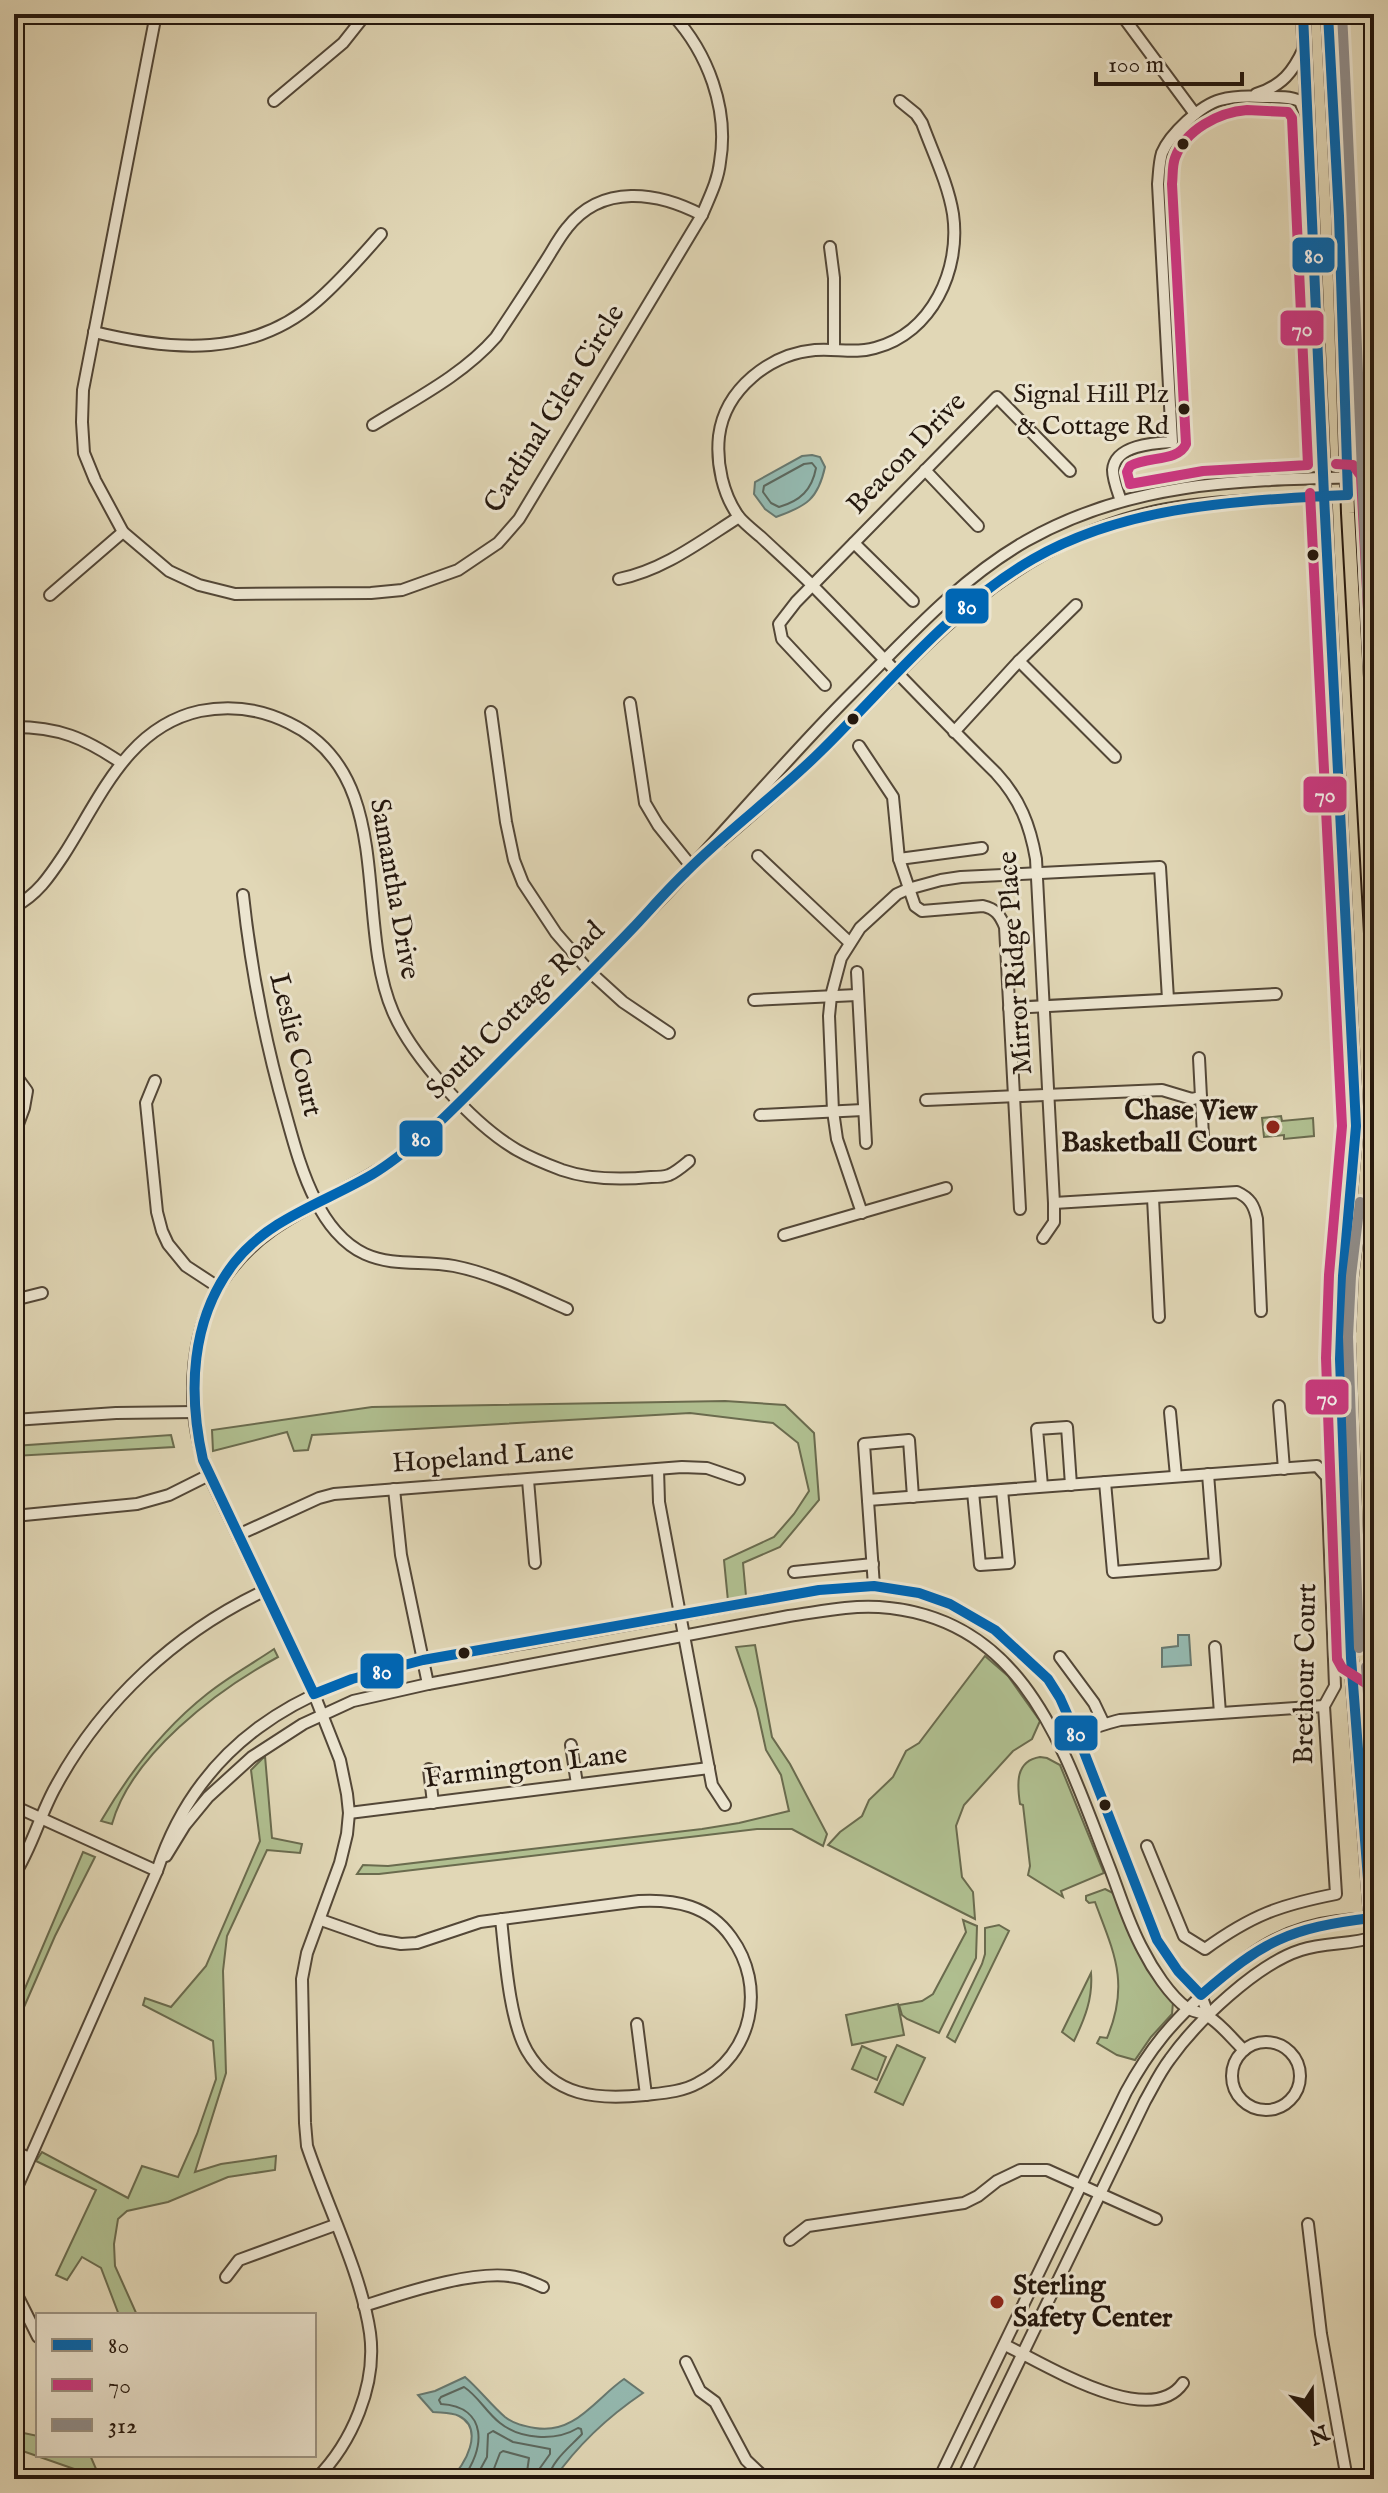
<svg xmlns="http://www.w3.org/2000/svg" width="1388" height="2493" viewBox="0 0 1388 2493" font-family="'IM FELL English',serif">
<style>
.green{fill:#b0bf90;stroke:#6a6b4e;stroke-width:2}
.water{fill:#94b9b0;stroke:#67786f;stroke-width:2}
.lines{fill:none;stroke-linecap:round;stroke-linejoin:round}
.shore{stroke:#5c685e;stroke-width:2}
.minor-casing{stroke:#534737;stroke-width:14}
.major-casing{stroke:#24170d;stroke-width:16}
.minor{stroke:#ece5d0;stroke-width:10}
.major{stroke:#e1d7b6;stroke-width:12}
.bus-1-casing{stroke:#ece5d0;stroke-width:16}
.bus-2-casing{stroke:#ece5d0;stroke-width:16}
.bus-3-casing{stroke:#ece5d0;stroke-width:16}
.bus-1{stroke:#0066b3;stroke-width:10}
.bus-2{stroke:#cd3883;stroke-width:10}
.bus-3{stroke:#908e8c;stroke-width:10}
.bus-dot{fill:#24170d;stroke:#ece5d0;stroke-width:3}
.poi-dot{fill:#8f2418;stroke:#ece5d0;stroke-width:3}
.labels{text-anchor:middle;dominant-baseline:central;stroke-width:6;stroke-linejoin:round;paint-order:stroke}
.bus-label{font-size:26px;fill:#24170d;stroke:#ece5d0;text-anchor:end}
.street-label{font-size:28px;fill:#24170d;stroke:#ece5d0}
.poi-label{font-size:28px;font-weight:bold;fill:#24170d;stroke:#ece5d0;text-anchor:end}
.line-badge{stroke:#ece5d0;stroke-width:3}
.badge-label{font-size:22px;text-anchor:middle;font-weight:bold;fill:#fff}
</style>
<rect width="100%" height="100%" fill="#e1d7b6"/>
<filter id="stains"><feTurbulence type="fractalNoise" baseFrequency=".0025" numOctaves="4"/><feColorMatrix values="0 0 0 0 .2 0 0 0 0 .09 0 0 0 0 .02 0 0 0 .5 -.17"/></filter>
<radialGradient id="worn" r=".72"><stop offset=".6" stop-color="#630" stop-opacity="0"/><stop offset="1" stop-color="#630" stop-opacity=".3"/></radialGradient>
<g class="green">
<polygon points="1281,1116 1282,1121 1313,1118 1314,1136 1284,1139 1284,1135 1264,1137 1262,1118"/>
<polygon points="725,1401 785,1405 814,1433 819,1500 780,1547 743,1563 746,1596 728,1601 724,1560 774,1537 794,1514 809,1491 798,1443 773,1423 690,1413 312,1435 308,1450 294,1451 287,1432 213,1451 212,1430 372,1407"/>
<polygon points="171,1435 174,1447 14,1456 14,1446"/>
<polygon points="755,1645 772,1737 790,1764 827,1834 823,1846 792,1829 757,1829 379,1874 357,1874 363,1865 388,1866 702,1829 739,1823 789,1811 781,1775 766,1750 757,1709 736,1647"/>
<path d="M274 1649 278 1657C217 1690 131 1755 112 1824L101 1821C129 1773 164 1728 207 1694 228 1677 252 1664 274 1649Z"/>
<polygon points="985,1656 1008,1676 1040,1721 1032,1739 1013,1751 964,1805 956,1826 962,1877 973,1892 975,1919 828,1845 840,1832 862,1816 869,1800 893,1777 906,1751 919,1743"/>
<polygon points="265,1756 272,1838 302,1844 300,1853 267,1850 227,1936 223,1971 226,2073 195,2172 221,2164 276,2156 275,2170 228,2177 168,2202 127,2211 118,2219 114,2244 115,2266 137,2315 119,2315 101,2268 82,2257 67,2280 56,2275 96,2190 36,2161 42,2152 128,2198 142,2166 178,2177 197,2134 216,2079 213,2041 143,2005 145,1998 171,2007 206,1966 260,1841 251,1770"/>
<path d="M1040 1757 1047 1758 1060 1765 1104 1873 1061 1891 1063 1897 1028 1875 1030 1866 1023 1805 1020 1804C1017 1784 1015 1761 1040 1757Z"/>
<polygon points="83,1852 95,1857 55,1936 14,2030 14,2014"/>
<path d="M1105 1889 1113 1893 1136 1949 1173 2002 1172 2014 1151 2037 1135 2060 1117 2055 1097 2043 1100 2037 1107 2038C1130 1983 1114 1953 1095 1902L1089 1903 1086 1900V1896Z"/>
<polygon points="963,1920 977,1926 976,1958 939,2033 907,2019 902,2015 899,2005 922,2001 933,1994 966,1932"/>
<polygon points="999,1925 1009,1931 955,2042 947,2037 982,1964 985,1954 985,1928"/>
<path d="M1091 1973C1093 1998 1085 2018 1074 2041L1062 2032Z"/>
<polygon points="898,2004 904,2035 852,2045 846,2015"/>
<polygon points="897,2045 925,2058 903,2105 875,2092"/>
<polygon points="862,2046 886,2057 877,2080 852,2069"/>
<polygon points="14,2431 38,2436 38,2455 90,2455 100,2478 14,2448"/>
</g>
<g class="water">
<path d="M812 455 820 457 825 467C818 499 807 506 776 517L765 509 754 494 755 482 802 456Z"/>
<polygon points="1178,1635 1189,1635 1191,1665 1162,1667 1162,1648 1178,1646"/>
<path d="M465 2377C479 2389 491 2405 505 2417 514 2424 524 2426 535 2428 575 2435 596 2398 624 2379L643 2393C609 2416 577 2446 554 2479H450C465 2466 485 2429 459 2416 451 2412 442 2413 433 2412L418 2395 435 2391Z"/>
</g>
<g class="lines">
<g class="shore">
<path d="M812 463 816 468C812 490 800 501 779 507L771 503 763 492 764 486 804 464Z"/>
<path d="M462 2479C485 2450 489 2407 441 2404L439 2400 441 2397 464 2387C478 2396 486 2412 500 2423 520 2439 555 2442 578 2428L581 2429 582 2434C570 2447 551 2461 548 2479"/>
<polyline points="475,2479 487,2457 488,2434 493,2431 513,2442 550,2449 550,2454 540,2468 538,2479"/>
<polyline points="490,2479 500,2453 503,2451 529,2458 526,2479"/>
</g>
<g class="minor-casing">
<g id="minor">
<path d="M156 14 83 390 82 422 84 453 95 480 123 532 169 571 199 585 235 594 371 593 402 590 458 570 498 543 519 519 702 215C709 198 718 181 720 162 729 109 708 53 672 14"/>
<polyline points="1121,14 1195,114"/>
<path d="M1256 94C1282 86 1293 72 1304 48"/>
<polyline points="274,101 343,43 366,14"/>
<path d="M900 101 916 114 922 123C933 153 948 183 953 214 961 270 932 333 875 348 855 354 835 348 815 350 770 354 725 389 719 436 716 464 723 495 739 517 745 524 754 531 761 537 779 554 797 570 814 587 875 649 934 712 996 773 1020 799 1030 825 1036 859L1054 1203V1222L1043 1238"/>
<polyline points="830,247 834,278 834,350"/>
<path d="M94 332C172 351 252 358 317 301 340 281 361 257 381 234"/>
<path d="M373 425C415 399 463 375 496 337 512 313 528 289 543 265 551 253 558 239 567 228 602 183 658 192 702 215"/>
<polyline points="925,470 978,526"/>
<path d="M1121 501C1118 492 1113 480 1113 470 1115 445 1154 443 1172 442L1158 184C1159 174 1159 163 1162 153 1170 134 1201 105 1220 100 1234 96 1249 96 1263 97 1275 97 1289 96 1300 101L1305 114"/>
<polyline points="854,543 913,601"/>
<path d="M619 579C664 570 701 541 739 517"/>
<polyline points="50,595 123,532"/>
<polyline points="1019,661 1115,757"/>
<polyline points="825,685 782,639 779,624 796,602 997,397 1070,471"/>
<polyline points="630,703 645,803 658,825 691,866"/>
<polyline points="491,712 506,822 514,860 523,883 556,933 590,972 623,1002 669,1033"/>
<path d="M14 727C59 727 84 738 120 762"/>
<polyline points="954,732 1019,661 1076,605"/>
<path d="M859 746 893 797 899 859 915 906 922 911 983 906C996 909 1000 915 1005 927L1020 1209"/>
<path d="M720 842C756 811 791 781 825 748 928 644 1004 546 1156 511 1189 504 1224 502 1258 500 1297 498 1335 495 1374 493"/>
<polyline points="758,856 849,942"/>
<polyline points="899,859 982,848"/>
<path d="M243 895C251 970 265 1042 286 1115 294 1144 302 1174 316 1201 326 1222 343 1244 365 1254 394 1267 423 1260 454 1266 494 1274 531 1293 567 1309"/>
<path d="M14 907C37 895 49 877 63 856 100 799 127 727 200 711 230 705 261 709 289 723 398 775 353 920 393 1012 413 1058 474 1125 517 1150 531 1158 546 1164 562 1170 591 1180 621 1180 651 1177 657 1177 664 1177 669 1175 676 1172 683 1166 689 1161"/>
<polyline points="857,972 866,1143"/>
<polyline points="754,1000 857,995"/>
<polyline points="1009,1008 1276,994"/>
<polyline points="1199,1058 1203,1136"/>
<polyline points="155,1081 146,1103 157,1212 162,1231 168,1244 186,1266 218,1287"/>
<polyline points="926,1100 1162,1090 1192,1099 1201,1097"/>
<polyline points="760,1115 863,1110"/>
<polyline points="14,1135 24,1108 27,1091 14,1073"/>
<polyline points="1153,1198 1159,1317"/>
<path d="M1054 1203 1237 1192C1250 1198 1254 1205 1257 1219L1261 1311"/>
<polyline points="862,1213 837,1139 833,1111 829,1016 831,996 841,958 860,928 897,894 908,889 941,880 961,877 1160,867 1168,999"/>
<polyline points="784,1235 946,1188"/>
<polyline points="14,1300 42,1293"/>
<polyline points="1341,1338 1374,1337"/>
<polyline points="1279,1406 1284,1469"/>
<polyline points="1170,1412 1176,1476"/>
<polyline points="14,1420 116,1413 195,1412"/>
<polyline points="658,1469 659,1502 712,1785 725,1805"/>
<polyline points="528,1480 535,1563"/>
<polyline points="1105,1482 1113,1572 1215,1564 1208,1474"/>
<polyline points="1042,1486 1037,1429 1067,1427 1071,1485"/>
<polyline points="394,1489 401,1555 428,1684"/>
<polyline points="973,1492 980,1565 1009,1563 1002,1490"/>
<path d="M868 1500 1317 1466 1327 1477 1335 1686 1324 1706 1336 1894C1280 1905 1252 1915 1205 1949L1184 1936 1147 1846"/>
<polyline points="14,1516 137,1504 169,1495 209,1475"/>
<polyline points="238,1535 319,1498 334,1494 682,1467 707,1468 739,1479"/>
<polyline points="794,1572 873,1564"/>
<polyline points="874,1586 864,1444 909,1440 913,1497"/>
<polyline points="1215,1647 1220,1713"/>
<polyline points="1060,1657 1094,1703 1104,1724"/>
<path d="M1056 1737C1079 1735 1098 1725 1120 1720L1324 1706"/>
<polyline points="571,1745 577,1784"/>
<polyline points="429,1769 433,1803"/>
<polyline points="14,1806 157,1871"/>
<polyline points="349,1813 709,1768"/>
<path d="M166 1856 185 1825 208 1797 252 1757 303 1724 353 1701 428 1684 789 1616C819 1612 849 1605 879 1607 1026 1617 1064 1751 1109 1866 1120 1894 1128 1923 1143 1950 1152 1968 1170 1996 1187 2008 1193 2012 1202 2012 1209 2017 1222 2025 1233 2040 1244 2050"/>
<path d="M14 1875C32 1848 40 1814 56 1786 102 1701 177 1632 264 1591"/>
<path d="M321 1920 378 1940 401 1944 417 1943 480 1922 639 1901C676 1899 709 1906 731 1937 767 1986 753 2055 698 2083 682 2092 663 2093 645 2095 597 2100 554 2097 527 2051 509 2020 505 1955 501 1919"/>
<polyline points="637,2024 646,2095"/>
<circle cx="1266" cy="2076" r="34"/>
<polyline points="14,2151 29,2158"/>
<path d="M14 2194 157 1871C198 1745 298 1685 423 1660 463 1652 503 1648 543 1640 635 1623 727 1607 819 1590L874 1586 919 1593 950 1604 995 1630 1048 1679 1060 1698 1084 1752 1157 1940 1178 1971 1201 1995 1209 2017"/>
<polyline points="1308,2224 1321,2334 1347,2479"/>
<polyline points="790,2240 808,2226 964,2203 978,2196 997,2181 1020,2170 1047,2170 1156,2219"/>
<polyline points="226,2277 239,2260 335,2225"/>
<polyline points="14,2289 38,2337"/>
<path d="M364 2306C404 2293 480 2267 520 2278 528 2280 536 2284 543 2287"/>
<path d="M1005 2345C1043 2363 1150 2431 1183 2383"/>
<polyline points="686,2362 700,2391 715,2402 746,2460 766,2479"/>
<path d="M316 2479C352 2443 377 2385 370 2333 361 2272 327 2206 307 2146L305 2123 302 1979 307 1953 340 1863 347 1834 349 1813 347 1794 340 1760 314 1694 209 1475C185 1416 187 1336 222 1282 269 1209 346 1200 409 1148 452 1113 490 1072 529 1033 580 982 632 931 681 878 738 817 792 753 851 694 906 639 958 580 1026 541 1137 478 1251 480 1374 477"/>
<path d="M939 2479 1126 2092C1150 2048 1172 2022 1210 1988 1250 1952 1282 1928 1338 1921 1349 1920 1363 1917 1374 1919"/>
<path d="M962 2479 1145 2101C1153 2087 1160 2072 1170 2059 1197 2021 1257 1964 1301 1950 1325 1942 1351 1945 1374 1937"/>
</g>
</g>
<g class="major-casing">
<g id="major">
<polyline points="1303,14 1327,553 1356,1126 1343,1276 1340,1359 1351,1658 1371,1918 1374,1998"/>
<polyline points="1328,14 1339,216 1348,513 1374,988"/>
<polyline points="1374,1204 1365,1278 1362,1337 1374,1673"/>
</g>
</g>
<use href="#minor" class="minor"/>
<use href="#major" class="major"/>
<g class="bus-1-casing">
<g id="bus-1">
<polyline points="1303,14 1324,496"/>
<path d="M1324 496 1356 1126 1343 1276 1340 1359 1351 1658 1371 1918C1289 1928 1263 1941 1201 1995L1178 1971 1157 1940 1084 1752 1060 1698 1048 1679 995 1630 950 1604 919 1593 874 1586 819 1590 423 1660 352 1679 314 1694 203 1460C188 1393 190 1320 234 1263 269 1218 326 1202 373 1174 393 1162 412 1146 430 1131 455 1108 479 1083 503 1059 546 1016 590 973 632 929 650 910 667 890 686 872 729 829 779 793 822 750 889 684 950 607 1033 559 1122 508 1223 502 1324 496Z"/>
<polyline points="1324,496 1348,495 1339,216 1328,14"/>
</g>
</g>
<g class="bus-2-casing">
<g id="bus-2">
<path d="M1247 110 1288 112 1292 118 1308 465 1203 471 1130 484 1127 472 1130 466C1148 456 1178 462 1186 444L1172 184C1173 176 1172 166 1175 158 1185 130 1219 112 1247 110Z"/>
<polyline points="1336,464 1353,465 1361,476 1374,723"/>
<polyline points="1310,493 1342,1126 1329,1275 1326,1358 1337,1659 1342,1668 1367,1684"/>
</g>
</g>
<g class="bus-3-casing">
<g id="bus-3">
<path d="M1342 14C1355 253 1361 493 1374 732"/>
<polyline points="1359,1648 1348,1337 1351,1276 1360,1202"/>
<polyline points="1374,1663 1366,1667 1374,1774"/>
</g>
</g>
<use href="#bus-1" class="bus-1"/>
<use href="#bus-2" class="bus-2"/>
<use href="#bus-3" class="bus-3"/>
</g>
<g class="bus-dot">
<circle cx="1183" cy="144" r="7"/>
<circle cx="1184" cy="409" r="7"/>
<circle cx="1313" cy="555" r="7"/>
<circle cx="853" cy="719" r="7"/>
<circle cx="464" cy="1653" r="7"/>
<circle cx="1105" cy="1805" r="7"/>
</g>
<g class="poi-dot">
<circle cx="1273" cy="1127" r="8"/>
<circle cx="997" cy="2302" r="8"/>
</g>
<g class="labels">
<g class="bus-label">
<text x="1169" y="394">Signal Hill Plz<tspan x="1169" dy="32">&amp; Cottage Rd</tspan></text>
</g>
<g class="street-label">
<text transform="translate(555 409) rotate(-58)">Cardinal Glen Circle</text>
<text transform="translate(907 454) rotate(-46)">Beacon Drive</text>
<text transform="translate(394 889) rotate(80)">Samantha Drive</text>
<text transform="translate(1016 963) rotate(-94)">Mirror Ridge Place</text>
<text transform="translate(516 1011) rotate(-45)">South Cottage Road</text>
<text transform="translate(295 1045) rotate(76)">Leslie Court</text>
<text transform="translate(483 1458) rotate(-4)">Hopeland Lane</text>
<text transform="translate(1306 1674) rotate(-89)">Brethour Court</text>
<text transform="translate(526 1767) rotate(-7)">Farmington Lane</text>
</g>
<g class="poi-label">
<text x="1257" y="1111">Chase View<tspan x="1257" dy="32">Basketball Court</tspan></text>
<text x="1013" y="2286" text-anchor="start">Sterling<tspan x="1013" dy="32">Safety Center</tspan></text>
</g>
</g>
<g class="line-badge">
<rect x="1291" y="236" width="45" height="38" rx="8" fill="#0066b3"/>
<rect x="1279" y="309" width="46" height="38" rx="8" fill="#cd3883"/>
<rect x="944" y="587" width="46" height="38" rx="8" fill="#0066b3"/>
<rect x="1302" y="775" width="46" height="39" rx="8" fill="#cd3883"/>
<rect x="398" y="1119" width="46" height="39" rx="8" fill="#0066b3"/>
<rect x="1304" y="1378" width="46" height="38" rx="8" fill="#cd3883"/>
<rect x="359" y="1652" width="46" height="38" rx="8" fill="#0066b3"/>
<rect x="1053" y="1714" width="46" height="38" rx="8" fill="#0066b3"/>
</g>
<g class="badge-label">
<text x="1314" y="263">80</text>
<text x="1302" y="336">70</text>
<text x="967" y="614">80</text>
<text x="1325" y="802">70</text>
<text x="421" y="1146">80</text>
<text x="1327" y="1405">70</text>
<text x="382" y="1679">80</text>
<text x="1076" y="1741">80</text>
</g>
<rect width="1388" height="2493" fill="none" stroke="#e1d7b6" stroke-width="48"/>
<rect x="16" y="16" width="1356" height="2461" fill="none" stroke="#24170d" stroke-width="4"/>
<rect x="24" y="24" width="1340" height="2445" fill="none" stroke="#24170d" stroke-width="2"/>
<rect x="36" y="2313" width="280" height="144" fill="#ece5d0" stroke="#9c9382" stroke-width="2"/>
<rect x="52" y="2339" width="40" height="12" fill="#0066b3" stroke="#9c9382" stroke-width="2"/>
<text x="108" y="2353" font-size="24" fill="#24170d">80</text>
<rect x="52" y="2379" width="40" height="12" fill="#cd3883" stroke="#9c9382" stroke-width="2"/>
<text x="108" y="2393" font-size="24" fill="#24170d">70</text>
<rect x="52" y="2419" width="40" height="12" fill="#908e8c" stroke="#9c9382" stroke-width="2"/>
<text x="108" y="2433" font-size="24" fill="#24170d">312</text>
<g transform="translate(1312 2417) rotate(158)" stroke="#ece5d0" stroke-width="6" paint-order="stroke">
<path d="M0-6L14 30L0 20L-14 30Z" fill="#24170d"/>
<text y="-12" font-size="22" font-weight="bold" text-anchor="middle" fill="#24170d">N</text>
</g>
<path d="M1096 72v12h146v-12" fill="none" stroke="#24170d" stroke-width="4"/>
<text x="1108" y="72" font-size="24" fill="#24170d" stroke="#ece5d0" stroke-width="6" paint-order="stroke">100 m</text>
<rect width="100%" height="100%" filter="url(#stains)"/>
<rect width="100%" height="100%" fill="url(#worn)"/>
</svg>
